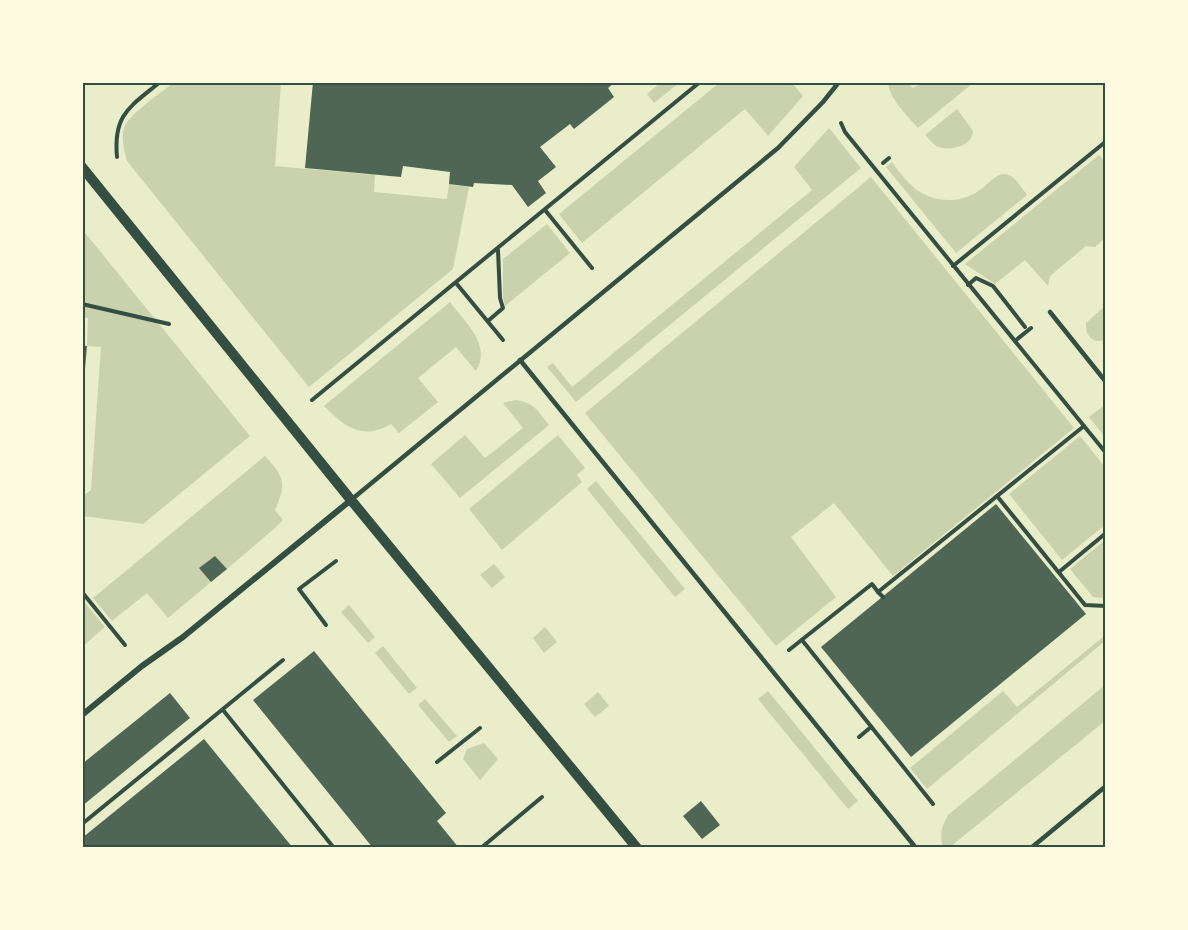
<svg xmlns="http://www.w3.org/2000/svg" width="1188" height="930" viewBox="0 0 1188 930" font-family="'Fira Sans',sans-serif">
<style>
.green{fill:#cad2ad}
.building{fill:#4f6655}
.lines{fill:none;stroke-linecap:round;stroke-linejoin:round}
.path{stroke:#344e41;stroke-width:4}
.service{stroke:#344e41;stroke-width:4.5}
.minor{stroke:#344e41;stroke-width:6}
.tertiary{stroke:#344e41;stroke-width:10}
.neatline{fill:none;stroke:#344e41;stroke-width:2}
</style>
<rect width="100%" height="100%" fill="#e9edc9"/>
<g class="green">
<path d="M173 83H281L275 166 375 175 374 192 447 199 449 184 469 187 453 269 309 387 127 161C124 151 121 138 124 128 128 115 162 92 173 83Z"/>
<polygon points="660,83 679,83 654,103 647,94"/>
<polygon points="719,83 792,83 803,96 768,136 745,109 582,243 559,214"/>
<path d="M888 83H908L913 88 921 83H973L918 128C907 115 890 100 888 83Z"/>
<path d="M957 109 973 131C972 147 949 152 936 146 932 143 929 139 925 135Z"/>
<polygon points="829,128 861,168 576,402 547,367 553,363 572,387 812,190 794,167"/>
<polygon points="1099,155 1105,162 1105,238 1095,247 1086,246 1050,276 1048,286 1025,260 995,284 965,264"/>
<path d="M892 162C897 169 903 177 909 183 928 203 960 206 981 189 988 185 995 174 1004 174 1015 175 1021 187 1027 195L956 253 886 167Z"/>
<polygon points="871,177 1074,428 893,576 834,503 791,537 836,597 776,646 585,413"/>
<polygon points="547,224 570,253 505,306 503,297 503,259"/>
<polygon points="82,229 250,436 143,524 83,516 83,496 91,490 101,347 87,346 88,318 83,317"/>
<path d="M450 302C465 322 492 345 476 371L456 347 418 378 438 402 399 433 391 424C362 441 345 427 324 406Z"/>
<path d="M1105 306V340C1093 344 1085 336 1086 323Z"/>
<path d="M515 400C535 403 537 410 549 425L460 498 431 464 465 435 485 458 523 428 503 403Z"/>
<polygon points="1103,406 1105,410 1105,437 1089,417"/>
<polygon points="558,435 585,468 577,475 582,482 502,550 469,509"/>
<polygon points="1080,436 1105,467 1105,525 1062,560 1009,494"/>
<path d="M265 456C284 477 287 482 275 510L283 520 275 528 227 569 215 556 200 568 211 582 168 618 147 593 112 621 93 598Z"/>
<polygon points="596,481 685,589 675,597 587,489"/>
<polygon points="1105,540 1105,598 1093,597 1070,569"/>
<polygon points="494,564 505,577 492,588 480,575"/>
<polygon points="85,603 105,627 83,646 83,606"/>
<polygon points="349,605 375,637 368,643 341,612"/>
<polygon points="545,627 557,642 544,653 533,638"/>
<polygon points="1103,637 1105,641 927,789 910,768 1003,691 1017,707"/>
<polygon points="383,646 417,688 409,694 375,653"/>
<path d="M1105 685V721L950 847H943C939 835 942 826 948 815Z"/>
<polygon points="768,691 858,801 848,809 758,699"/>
<polygon points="598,692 609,706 595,717 584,704"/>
<polygon points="425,699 457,736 449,742 418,705"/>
<polygon points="484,743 498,759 480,780 463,759 467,749"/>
</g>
<g class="building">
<polygon points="313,82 615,82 608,88 614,97 574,129 570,124 540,147 556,167 538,181 546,193 528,207 512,185 474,183 473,187 449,184 450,172 403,166 401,177 305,168"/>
<polygon points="82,345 87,346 84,380 82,380"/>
<polygon points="996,504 1086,614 911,757 821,647"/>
<polygon points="215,556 227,569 211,582 199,568"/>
<polygon points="314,651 446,813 437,821 459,848 373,848 253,700"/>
<polygon points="170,693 190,718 82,806 82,764"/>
<polygon points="204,739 293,848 82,848 82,838"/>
<polygon points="701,801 720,825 702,839 683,816"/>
</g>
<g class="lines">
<g class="path">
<polyline points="841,123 845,132 1106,453"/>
<path d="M117 157C113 114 130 107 160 82"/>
<polyline points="883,163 889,158"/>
<polyline points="545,210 592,268"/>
<polyline points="953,266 1104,143 1106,145"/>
<polyline points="456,283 503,340"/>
<polyline points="968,285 976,278 993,286 1025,327"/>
<polyline points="82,304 169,324"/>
<polyline points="488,321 503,308 500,298 498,250"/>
<polyline points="1015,341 1031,328"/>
<polyline points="312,400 700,82"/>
<polyline points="997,496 1085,605 1106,606"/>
<polyline points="1059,572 1106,533"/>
<polyline points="82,592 125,645"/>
<polyline points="878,592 883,597"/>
<polyline points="326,625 299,589 336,561"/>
<polyline points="802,640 933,804"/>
<polyline points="789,650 872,584 878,592 1084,426"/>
<polyline points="223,710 334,848"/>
<polyline points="859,737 871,727"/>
<polyline points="437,762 480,728"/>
<polyline points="82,824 283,660"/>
<polyline points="481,848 542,797"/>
</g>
<g class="service">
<polyline points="1050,312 1106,382"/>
<polyline points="520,360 916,848"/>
<polyline points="351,500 778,148 823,102 839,82"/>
<polyline points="1031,848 1106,786"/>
</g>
<polyline class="minor" points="82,715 142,666 183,637 351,500"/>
<polyline class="tertiary" points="82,167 351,500 637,848"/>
</g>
<rect width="1188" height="930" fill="none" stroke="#fefae0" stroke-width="168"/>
<rect x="84" y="84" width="1020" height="762" class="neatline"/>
</svg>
